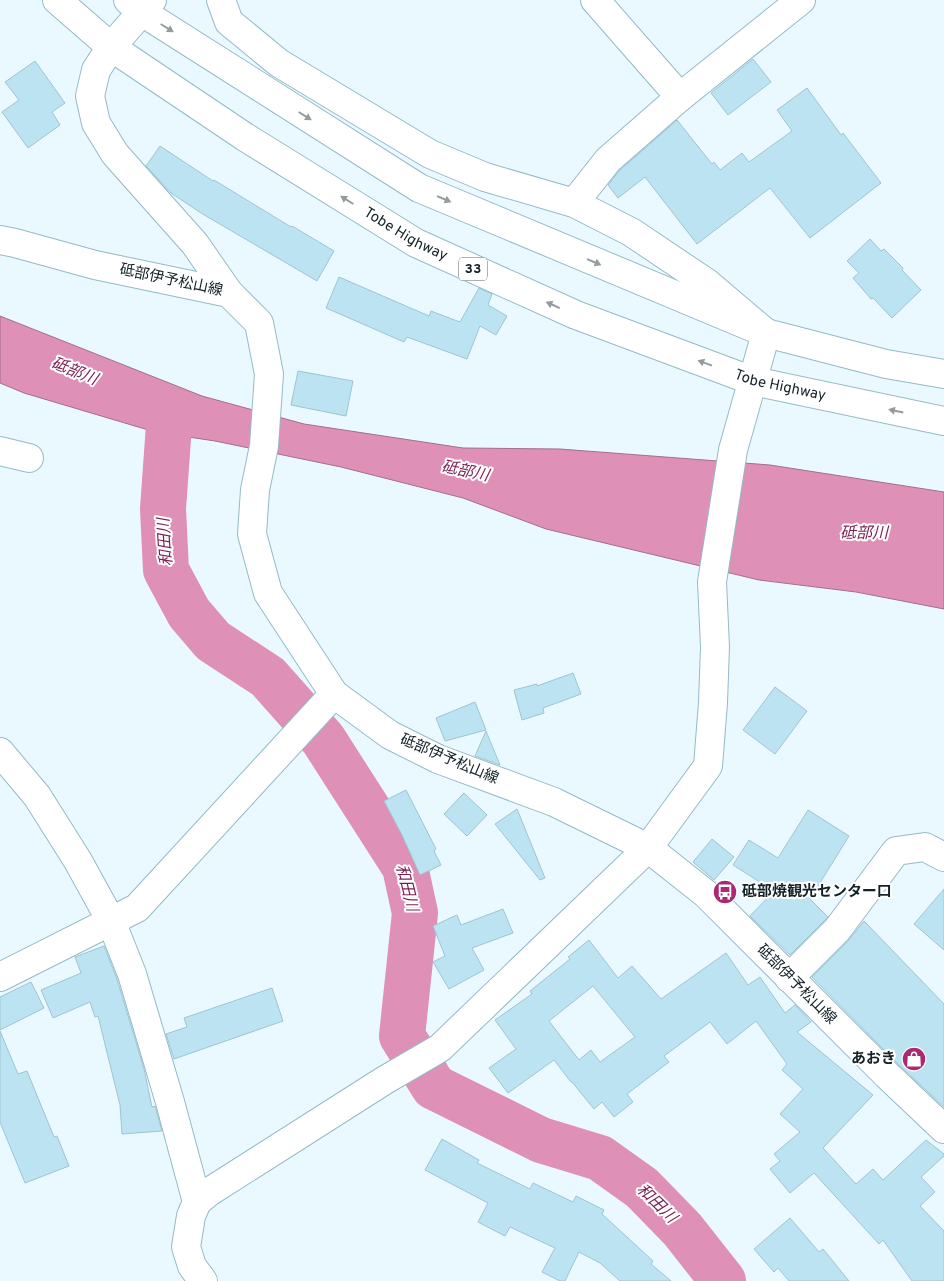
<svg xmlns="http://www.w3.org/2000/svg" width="944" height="1281" viewBox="0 0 944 1281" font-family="Overpass,'Noto Sans JP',sans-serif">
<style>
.water{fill:#df90b6;stroke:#a26f8b}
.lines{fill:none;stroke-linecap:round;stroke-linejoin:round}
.river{stroke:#df90b6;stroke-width:46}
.building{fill:#bce3f1;stroke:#9ec4d2;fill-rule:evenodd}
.street-casing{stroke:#94bac7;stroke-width:30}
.secondary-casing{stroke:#94bac7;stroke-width:30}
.highway-casing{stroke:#94bac7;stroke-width:30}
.street{stroke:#fff;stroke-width:28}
.secondary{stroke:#fff;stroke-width:28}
.highway{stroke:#fff;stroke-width:28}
.oneway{fill:#959c9e}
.labels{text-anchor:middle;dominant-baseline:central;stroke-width:4;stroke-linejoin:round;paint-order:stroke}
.shield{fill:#fff;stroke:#5a6468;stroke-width:1}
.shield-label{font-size:14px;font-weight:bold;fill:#132227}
.street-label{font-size:15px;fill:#132227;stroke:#fff}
.poi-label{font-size:15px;font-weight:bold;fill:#132227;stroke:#fff;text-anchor:start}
.water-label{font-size:16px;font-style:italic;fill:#7a1e52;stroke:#fff}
</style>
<rect width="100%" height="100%" fill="#eaf9ff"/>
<polygon class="water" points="0,316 202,396 304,424 463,448 560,449 770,465 944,492 944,609 856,592 759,580 546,529 463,498 341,467 215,441 155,432 24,393 0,383"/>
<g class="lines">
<polyline class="river" points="170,411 163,509 166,570 189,613 213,641 268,677 323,739 405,867 415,913 402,1036 434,1087 541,1140 600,1158 642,1188 682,1229 723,1281"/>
</g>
<g class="building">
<polygon points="753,59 771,82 728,115 711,93"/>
<polygon points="35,61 65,103 52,112 60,125 28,148 2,112 19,100 5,82"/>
<polygon points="807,88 841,135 843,133 881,183 810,238 770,188 697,244 645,177 618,198 608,185 619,171 677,120 712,164 714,162 720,170 742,153 749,162 792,131 777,110"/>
<polygon points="160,146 213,181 214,180 291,227 292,226 334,251 317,281 201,213 171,193 146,166"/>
<polygon points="870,239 881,251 884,249 903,268 902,270 921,290 892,318 873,298 871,299 853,278 859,273 847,261"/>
<polygon points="339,277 429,316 431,311 460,322 479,288 492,294 488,305 507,316 496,335 480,326 467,359 407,337 404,342 326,308"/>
<polygon points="298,371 353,381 346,416 291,405"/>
<polygon points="573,673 581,694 543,708 544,713 522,720 514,690 537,684 537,686"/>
<polygon points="775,687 807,711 775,754 743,730"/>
<polygon points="475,702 486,730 445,741 436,718"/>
<polygon points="486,731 500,765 475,756"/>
<polygon points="406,790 436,849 434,851 441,865 420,875 402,835 384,801"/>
<polygon points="464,793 487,815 467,836 444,814"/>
<polygon points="517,809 545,878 540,880 495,824"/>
<polygon points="808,810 849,836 810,899 828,917 790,955 750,916 774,891 733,865 749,840 778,858"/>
<polygon points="712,839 734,857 714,880 693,862"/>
<polygon points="944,889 944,950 914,924"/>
<polygon points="503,909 513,933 472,948 484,970 449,989 433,962 445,956 433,926 457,915 461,925"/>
<polygon points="864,921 944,1004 944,1107 898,1064 812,977 848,941"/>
<path d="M589 940 618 978 632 966 661 999 726 953 748 985 760 977 785 1013 795 1005 811 1022 797 1032 873 1095 823 1148 856 1184 873 1169 883 1180 926 1140 944 1154V1156L921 1177 935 1192 920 1206 944 1231V1281H912L883 1240 879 1244 814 1173 790 1193 770 1169 780 1161 774 1154 800 1132 780 1114 803 1089 782 1070 787 1064 756 1021 727 1044 710 1022 664 1056 669 1062 627 1094 633 1102 614 1117 602 1102 594 1109 572 1082H571L554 1060 508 1093 489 1068 516 1049 495 1020 532 994 530 991 570 959 568 957ZM593 986 635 1037 600 1062 591 1050 579 1060 549 1021Z"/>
<polygon points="104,946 117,979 144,1069 152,1107 155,1106 162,1131 122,1134 120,1105 98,1016 95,1017 90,1002 53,1018 41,990 81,973 75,957"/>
<polygon points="31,982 44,1008 0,1030 0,997"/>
<polygon points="272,988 283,1021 174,1059 166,1034 187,1027 184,1018"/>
<polygon points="0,1031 18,1074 27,1071 54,1137 57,1136 69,1166 25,1183 0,1122"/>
<polygon points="442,1139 479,1160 477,1163 530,1189 533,1183 573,1202 576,1196 604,1210 602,1214 653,1261 651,1264 671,1281 620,1281 600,1263 579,1252 565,1281 560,1281 542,1272 555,1248 510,1227 505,1236 478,1222 488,1203 425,1170"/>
<polygon points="790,1218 819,1252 823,1249 849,1281 789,1281 778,1268 774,1272 754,1249"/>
</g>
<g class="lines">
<g class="street-casing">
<g id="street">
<polyline points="152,0 111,47 96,70 90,96 96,123 115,154 195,244 229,293"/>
<polyline points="595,0 680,97"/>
<polyline points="574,203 608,160 680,97 801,0"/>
<polyline points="0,451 29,458"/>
<polyline points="0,752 37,796 78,861 111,921 132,974 170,1102 197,1202"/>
<polyline points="0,977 137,908 334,694"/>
<polyline points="789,978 837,930 896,851 925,847 944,857"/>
<polyline points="203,1281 192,1266 186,1247 191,1216 197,1202 209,1192 385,1080 440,1048 648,848 708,766 713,703 715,647 712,582 733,450 766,333 707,283 631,232 574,203 485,177 430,154 279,63 229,22 221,0"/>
</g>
</g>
<g class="secondary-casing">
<polyline id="secondary" points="0,240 15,243 95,265 229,293 259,323 269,374 264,446 255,490 252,534 268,593 334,694 390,735 438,759 554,802 648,848 706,894 887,1075 944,1129"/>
</g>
<g class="highway-casing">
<g id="highway">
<path id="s1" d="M57 0 111 47 245 137 416 243 576 315 753 381 944 421"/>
<polyline points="128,0 142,12 419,188 766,333 886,364 944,374"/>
</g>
</g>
<use href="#street" class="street"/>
<use href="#secondary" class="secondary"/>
<use href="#highway" class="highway"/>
</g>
<defs><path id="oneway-solid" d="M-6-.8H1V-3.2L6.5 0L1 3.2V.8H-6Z" transform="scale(1.25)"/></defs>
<g class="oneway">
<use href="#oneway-solid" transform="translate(167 28) rotate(32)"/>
<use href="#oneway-solid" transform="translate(305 116) rotate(32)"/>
<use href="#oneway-solid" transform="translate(444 199) rotate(23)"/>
<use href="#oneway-solid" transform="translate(347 200) rotate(-148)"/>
<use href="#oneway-solid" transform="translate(594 262) rotate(23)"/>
<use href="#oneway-solid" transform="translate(553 305) rotate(-156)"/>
<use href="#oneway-solid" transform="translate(705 363) rotate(-160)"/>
<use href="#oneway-solid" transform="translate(896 411) rotate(-168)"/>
</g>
<defs>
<g id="bus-disc" transform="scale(1.25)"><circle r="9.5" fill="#ab2974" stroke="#fff"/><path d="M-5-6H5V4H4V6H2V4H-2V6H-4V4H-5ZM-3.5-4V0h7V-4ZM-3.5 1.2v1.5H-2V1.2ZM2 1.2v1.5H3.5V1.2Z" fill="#fff"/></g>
<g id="shop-disc" transform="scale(1.25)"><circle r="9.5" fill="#ab2974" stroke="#fff"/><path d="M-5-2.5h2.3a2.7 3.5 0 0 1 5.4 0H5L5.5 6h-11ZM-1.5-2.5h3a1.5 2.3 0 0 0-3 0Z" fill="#fff"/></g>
</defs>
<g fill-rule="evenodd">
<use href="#bus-disc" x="725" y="892"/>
<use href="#shop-disc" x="914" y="1059"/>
</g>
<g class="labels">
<rect class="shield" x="459" y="257.5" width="28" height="23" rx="4"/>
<g class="shield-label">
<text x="473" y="269">33</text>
</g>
<g class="street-label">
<text stroke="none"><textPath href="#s1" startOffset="421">Tobe Highway</textPath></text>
<text transform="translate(171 281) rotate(12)">砥部伊予松山線</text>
<text stroke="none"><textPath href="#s1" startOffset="826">Tobe Highway</textPath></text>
<text transform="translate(449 760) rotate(23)">砥部伊予松山線</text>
<text transform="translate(796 985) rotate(45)">砥部伊予松山線</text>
</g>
<g class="poi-label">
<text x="742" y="892">砥部焼観光センター口</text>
<text x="896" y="1059" text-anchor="end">あおき</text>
</g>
<g class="water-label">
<text transform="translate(74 372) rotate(22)">砥部川</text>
<text transform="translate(465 472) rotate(12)">砥部川</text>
<text x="864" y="534">砥部川</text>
<text transform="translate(166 542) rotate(-94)">和田川</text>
<text transform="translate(406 888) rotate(76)">和田川</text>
<text transform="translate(656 1204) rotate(44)">和田川</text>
</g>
</g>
</svg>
